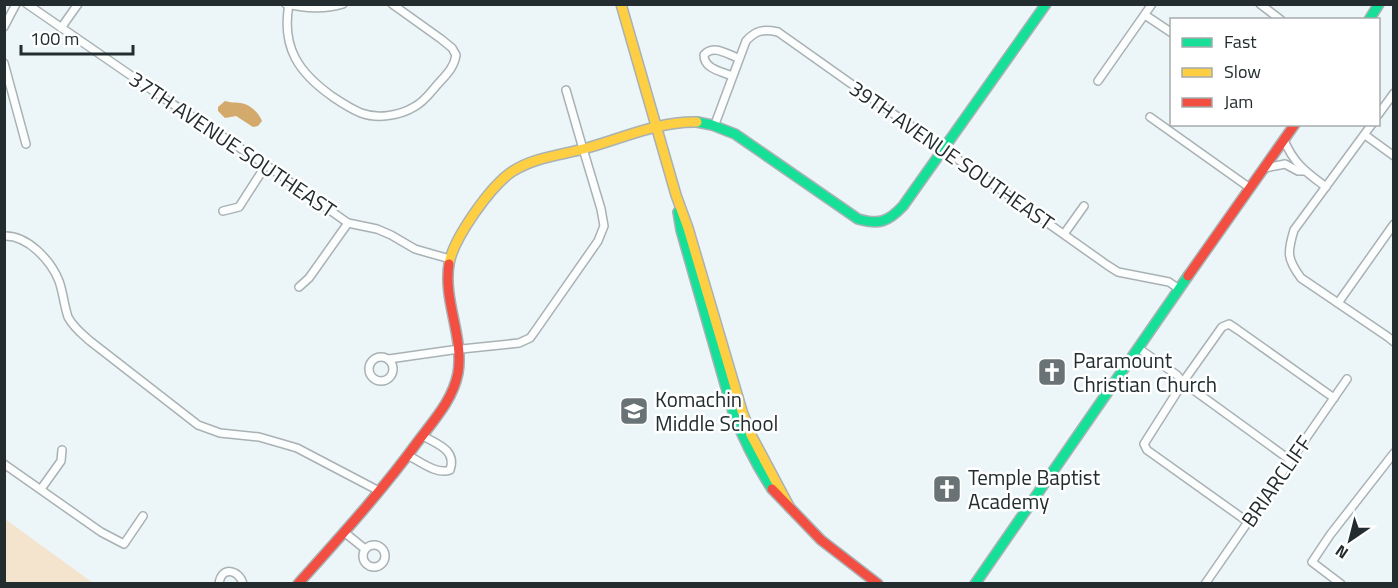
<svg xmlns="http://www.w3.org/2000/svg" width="1398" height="588" viewBox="0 0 1398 588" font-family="'Titillium Web',sans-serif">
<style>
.green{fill:#f4e4ce}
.water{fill:#d3aa6b}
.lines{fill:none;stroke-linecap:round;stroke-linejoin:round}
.street-casing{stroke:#a9b1b4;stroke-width:10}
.fast-casing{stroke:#a9b1b4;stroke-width:12}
.slow-casing{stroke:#a9b1b4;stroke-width:12}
.jam-casing{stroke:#a9b1b4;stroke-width:12}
.street{stroke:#fcfefe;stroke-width:7}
.fast{stroke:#16e098;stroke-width:9}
.slow{stroke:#ffcf43;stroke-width:9}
.jam{stroke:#f24e42;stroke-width:9}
.labels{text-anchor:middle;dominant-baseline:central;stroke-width:5;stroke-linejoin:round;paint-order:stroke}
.street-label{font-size:21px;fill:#232c2f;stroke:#fff}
.poi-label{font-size:21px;fill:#232c2f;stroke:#fff;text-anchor:start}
</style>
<rect width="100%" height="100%" fill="#ecf6f9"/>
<polygon class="green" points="5,519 93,583 5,583"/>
<path class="water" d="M225 101C231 103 234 102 240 103 250 104 259 113 262 121L258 126 253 127 236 116 225 118 218 111V107Z"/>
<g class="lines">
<g class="street-casing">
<g id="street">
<polyline points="27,4 165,99 266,165 348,223 377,229 391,235 415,249 450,259"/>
<path d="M286 4C306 8 323 10 343 4"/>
<path d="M289 4C281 48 299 73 333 97 342 103 351 109 361 113 377 119 399 116 414 107 424 102 430 93 437 85 446 75 454 68 456 55L452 48 441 39 392 4"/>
<polyline points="1260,4 1281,20"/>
<polyline points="1145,15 1172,33"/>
<polyline points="4,27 16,4"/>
<polyline points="61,28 78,4"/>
<polyline points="4,63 26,144"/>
<path d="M732 76C721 71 704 69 704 55 713 44 727 54 738 58"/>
<polyline points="1098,81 1152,4"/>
<polyline points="1378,115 1394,93"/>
<polyline points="1150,117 1250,188"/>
<path d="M715 124 746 41C756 30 763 29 778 32L1107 265 1118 272 1169 282 1179 289"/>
<path d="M1372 124 1294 230C1287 253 1287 259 1301 278L1388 337 1394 342"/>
<polyline points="1365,135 1394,156"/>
<path d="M1284 140C1294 164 1306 172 1326 187"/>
<polyline points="1265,168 1285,164 1298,171 1304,171"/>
<polyline points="223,211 239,207 266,165"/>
<polyline points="1064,234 1084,206"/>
<path d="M4 236C28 235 51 261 59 281 63 292 64 305 68 317 73 327 82 334 90 341L198 425 220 433 259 437 297 448 379 491"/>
<polyline points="299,287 309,278 348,223"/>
<polyline points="1338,303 1394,224"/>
<polyline points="1138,348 1177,375 1184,384"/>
<circle cx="381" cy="369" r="12"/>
<polyline points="389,359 452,350 519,343 530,338 533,334 598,241 604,226 601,209 581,142 566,90"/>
<polyline points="1183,382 1222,327 1229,324 1238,330 1334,398"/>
<path d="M409 456C421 462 437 475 450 470 457 450 437 444 423 436"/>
<polyline points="4,464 101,532 124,544 143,516"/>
<polyline points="41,489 61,461 62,450"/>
<polyline points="1248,522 1147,450 1144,444 1177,392 1184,386 1188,386 1290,460"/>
<polyline points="344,532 365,549"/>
<circle cx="374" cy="556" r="11"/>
<path d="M219 584C221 566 239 569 243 584"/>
<polyline points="1205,584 1347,379"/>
<polyline points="1341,584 1312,562 1330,535 1394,453"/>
</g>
</g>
<g class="fast-casing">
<g id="fast">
<polyline points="1369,20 1379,4"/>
<path d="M697 122 712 125 735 134 858 219C879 225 888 222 903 206L1046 4"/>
<path d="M678 212 681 230 733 412C744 441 755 463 772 489"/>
<polyline points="975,584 1188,276"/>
</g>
</g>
<g class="slow-casing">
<g id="slow">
<polyline points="621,4 676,195 688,228 742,411 751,435 790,508"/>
<path d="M449 264C453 239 491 185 513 171 535 157 562 155 587 148 623 138 659 121 697 122"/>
</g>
</g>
<g class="jam-casing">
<g id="jam">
<polyline points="1188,276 1295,124"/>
<polyline points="772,489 821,540 878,584"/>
<path d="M298 584C340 537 382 491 419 440 435 419 453 399 458 373 464 336 443 301 449 264"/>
</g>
</g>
<use href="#street" class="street"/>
<use href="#fast" class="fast"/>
<use href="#slow" class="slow"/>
<use href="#jam" class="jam"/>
</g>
<defs>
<g id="church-square" transform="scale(1.5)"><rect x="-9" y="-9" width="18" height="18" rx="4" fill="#697376" stroke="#fff"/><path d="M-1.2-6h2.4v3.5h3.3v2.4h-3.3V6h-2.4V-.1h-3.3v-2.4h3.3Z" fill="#fff"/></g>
<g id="school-square" transform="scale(1.5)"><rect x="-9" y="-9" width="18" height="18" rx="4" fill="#697376" stroke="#fff"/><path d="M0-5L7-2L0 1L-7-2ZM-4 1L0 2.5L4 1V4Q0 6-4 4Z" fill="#fff"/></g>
</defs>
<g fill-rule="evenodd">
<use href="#church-square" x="1052" y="372"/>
<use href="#school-square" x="634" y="411"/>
<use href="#church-square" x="947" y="489"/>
</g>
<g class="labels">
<g class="street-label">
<text transform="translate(233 144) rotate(34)">37TH AVENUE SOUTHEAST</text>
<text transform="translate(952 155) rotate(35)">39TH AVENUE SOUTHEAST</text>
<text transform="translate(1276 481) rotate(-55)">BRIARCLIFF</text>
</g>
<g class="poi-label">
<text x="1073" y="360">Paramount<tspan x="1073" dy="24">Christian Church</tspan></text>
<text x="655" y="399">Komachin<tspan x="655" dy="24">Middle School</tspan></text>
<text x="968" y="477">Temple Baptist<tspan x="968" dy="24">Academy</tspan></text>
</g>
</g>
<rect width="1398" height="588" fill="none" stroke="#232c2f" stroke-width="12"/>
<rect x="1170" y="18" width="210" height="108" fill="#ffffff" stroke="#a7abac" stroke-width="1.5"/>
<rect x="1182" y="38" width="30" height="9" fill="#16e098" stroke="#a7abac" stroke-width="1.5"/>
<text x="1224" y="48" font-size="18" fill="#232c2f">Fast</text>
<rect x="1182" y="68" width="30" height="9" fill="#ffcf43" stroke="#a7abac" stroke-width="1.5"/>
<text x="1224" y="78" font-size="18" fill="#232c2f">Slow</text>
<rect x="1182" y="98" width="30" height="9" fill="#f24e42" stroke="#a7abac" stroke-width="1.5"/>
<text x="1224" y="108" font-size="18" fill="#232c2f">Jam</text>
<g transform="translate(1350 540) rotate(215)" stroke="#ffffff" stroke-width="4.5" paint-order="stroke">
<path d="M0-4.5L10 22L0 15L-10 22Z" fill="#232c2f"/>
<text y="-9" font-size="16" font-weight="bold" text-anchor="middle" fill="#232c2f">N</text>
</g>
<path d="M21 45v9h112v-9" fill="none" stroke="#232c2f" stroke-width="3"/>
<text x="30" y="45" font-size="18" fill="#232c2f" stroke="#ffffff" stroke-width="4.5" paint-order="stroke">100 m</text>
</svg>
